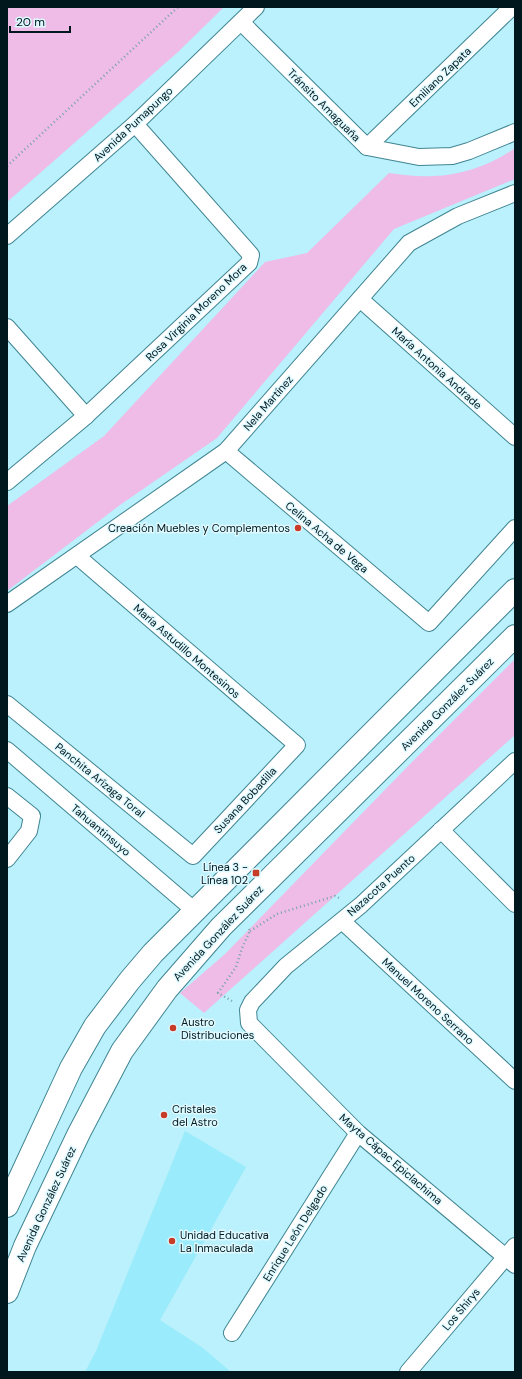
<svg xmlns="http://www.w3.org/2000/svg" width="522" height="1379" viewBox="0 0 522 1379" font-family="'DM Sans',sans-serif">
<style>
.built{fill:#9aebfb}
.green{fill:#eebce7}
.lines{fill:none;stroke-linecap:round;stroke-linejoin:round}
.street-casing{stroke:#408592;stroke-width:18}
.secondary-casing{stroke:#408592;stroke-width:24}
.path{stroke:#77a2ab;stroke-width:2.5;stroke-dasharray:1 3;stroke-linecap:butt}
.street{stroke:#fff;stroke-width:16}
.secondary{stroke:#fff;stroke-width:22}
.poi-dot{fill:#c73c26;stroke:#def9ff;stroke-width:1.5}
.labels{text-anchor:middle;dominant-baseline:central;stroke-width:3;stroke-linejoin:round;paint-order:stroke}
.street-label{font-size:11px;fill:#00181d;stroke:#def9ff}
.poi-label{font-size:11px;fill:#00181d;stroke:#def9ff;text-anchor:start}
</style>
<rect width="100%" height="100%" fill="#baf1fc"/>
<polygon class="built" points="185,1131 246,1167 160,1320 203,1348 231,1372 85,1372 96,1351"/>
<g class="green">
<polygon points="7,7 224,7 178,52 7,202"/>
<path d="M515 148V179L394 229 217 438 120 505 7 591V506L104 436 265 262 307 253 389 173C404 175 419 177 433 176 462 175 491 165 515 148Z"/>
<polygon points="515,659 515,735 204,1013 180,993 225,954 410,764"/>
</g>
<g class="lines">
<g class="street-casing">
<g id="street">
<polyline points="241,22 367,147 419,157 452,156 469,151 515,132"/>
<polyline points="367,147 512,7"/>
<polyline points="7,236 135,124 256,7"/>
<polyline points="360,299 515,437"/>
<polyline points="7,327 86,416"/>
<polyline points="226,451 429,623 515,528"/>
<polyline points="7,482 86,416 249,263 251,255 135,124"/>
<polyline points="7,604 226,451 409,243 458,216 515,193"/>
<polyline points="7,704 193,856 297,745 77,556"/>
<polyline points="7,750 195,911"/>
<polyline points="515,761 361,905 286,966 252,1002 248,1010 249,1023 358,1133 515,1265"/>
<polyline points="7,796 32,816 29,831 7,859"/>
<polyline points="441,830 515,904"/>
<polyline points="342,921 515,1081"/>
<polyline points="232,1333 358,1133"/>
<polyline points="408,1372 515,1246"/>
</g>
</g>
<g class="secondary-casing">
<g id="secondary">
<polyline points="7,1206 71,1068 95,1026 130,980 153,953 515,590"/>
<polyline points="7,1292 25,1246 79,1133 122,1051 167,989 221,927 515,636"/>
</g>
</g>
<g class="path">
<polyline points="7,166 178,7"/>
<polyline points="250,931 277,914 335,896 341,899"/>
<polyline points="232,1001 218,993 236,967 242,948 250,931 249,929"/>
</g>
<use href="#street" class="street"/>
<use href="#secondary" class="secondary"/>
</g>
<g class="poi-dot">
<circle cx="298" cy="528" r="4"/>
<rect x="252" y="869" width="8" height="8" rx="2"/>
<circle cx="173" cy="1028" r="4"/>
<circle cx="164" cy="1115" r="4"/>
<circle cx="172" cy="1241" r="4"/>
</g>
<g class="labels">
<g class="street-label">
<text transform="translate(440 77) rotate(-44)">Emiliano Zapata</text>
<text transform="translate(324 105) rotate(45)">Tránsito Amaguaña</text>
<text transform="translate(133 124) rotate(-43)">Avenida Pumapungo</text>
<text transform="translate(196 312) rotate(-44)">Rosa Virginia Moreno Mora</text>
<text transform="translate(437 368) rotate(42)">María Antonia Andrade</text>
<text transform="translate(268 403) rotate(-49)">Nela Martínez</text>
<text transform="translate(327 537) rotate(40)">Celina Acha de Vega</text>
<text transform="translate(187 651) rotate(41)">María Astudillo Montesinos</text>
<text transform="translate(447 704) rotate(-45)">Avenida González Suárez</text>
<text transform="translate(100 780) rotate(39)">Panchita Arízaga Toral</text>
<text transform="translate(245 800) rotate(-47)">Susana Bobadilla</text>
<text transform="translate(101 830) rotate(40)">Tahuantinsuyo</text>
<text transform="translate(381 885) rotate(-42)">Nazacota Puento</text>
<text transform="translate(218 933) rotate(-47)">Avenida González Suárez</text>
<text transform="translate(428 1001) rotate(43)">Manuel Moreno Serrano</text>
<text transform="translate(391 1159) rotate(41)">Mayta Cápac Epiclachima</text>
<text transform="translate(46 1204) rotate(-65)">Avenida González Suárez</text>
<text transform="translate(295 1233) rotate(-58)">Enrique León Delgado</text>
<text transform="translate(461 1309) rotate(-50)">Los Shirys</text>
</g>
<g class="poi-label">
<text x="290" y="528" text-anchor="end">Creación Muebles y Complementos</text>
<text x="248" y="867" text-anchor="end">Línea 3 -<tspan x="248" dy="13">Línea 102</tspan></text>
<text x="181" y="1022">Austro<tspan x="181" dy="13">Distribuciones</tspan></text>
<text x="172" y="1109">Cristales<tspan x="172" dy="13">del Astro</tspan></text>
<text x="180" y="1235">Unidad Educativa<tspan x="180" dy="13">La Inmaculada</tspan></text>
</g>
</g>
<rect width="522" height="1379" fill="none" stroke="#00181d" stroke-width="16"/>
<path d="M10 26v6h60v-6" fill="none" stroke="#00181d" stroke-width="2"/>
<text x="16" y="26" font-size="12" fill="#00181d" stroke="#def9ff" stroke-width="3" paint-order="stroke">20 m</text>
</svg>
